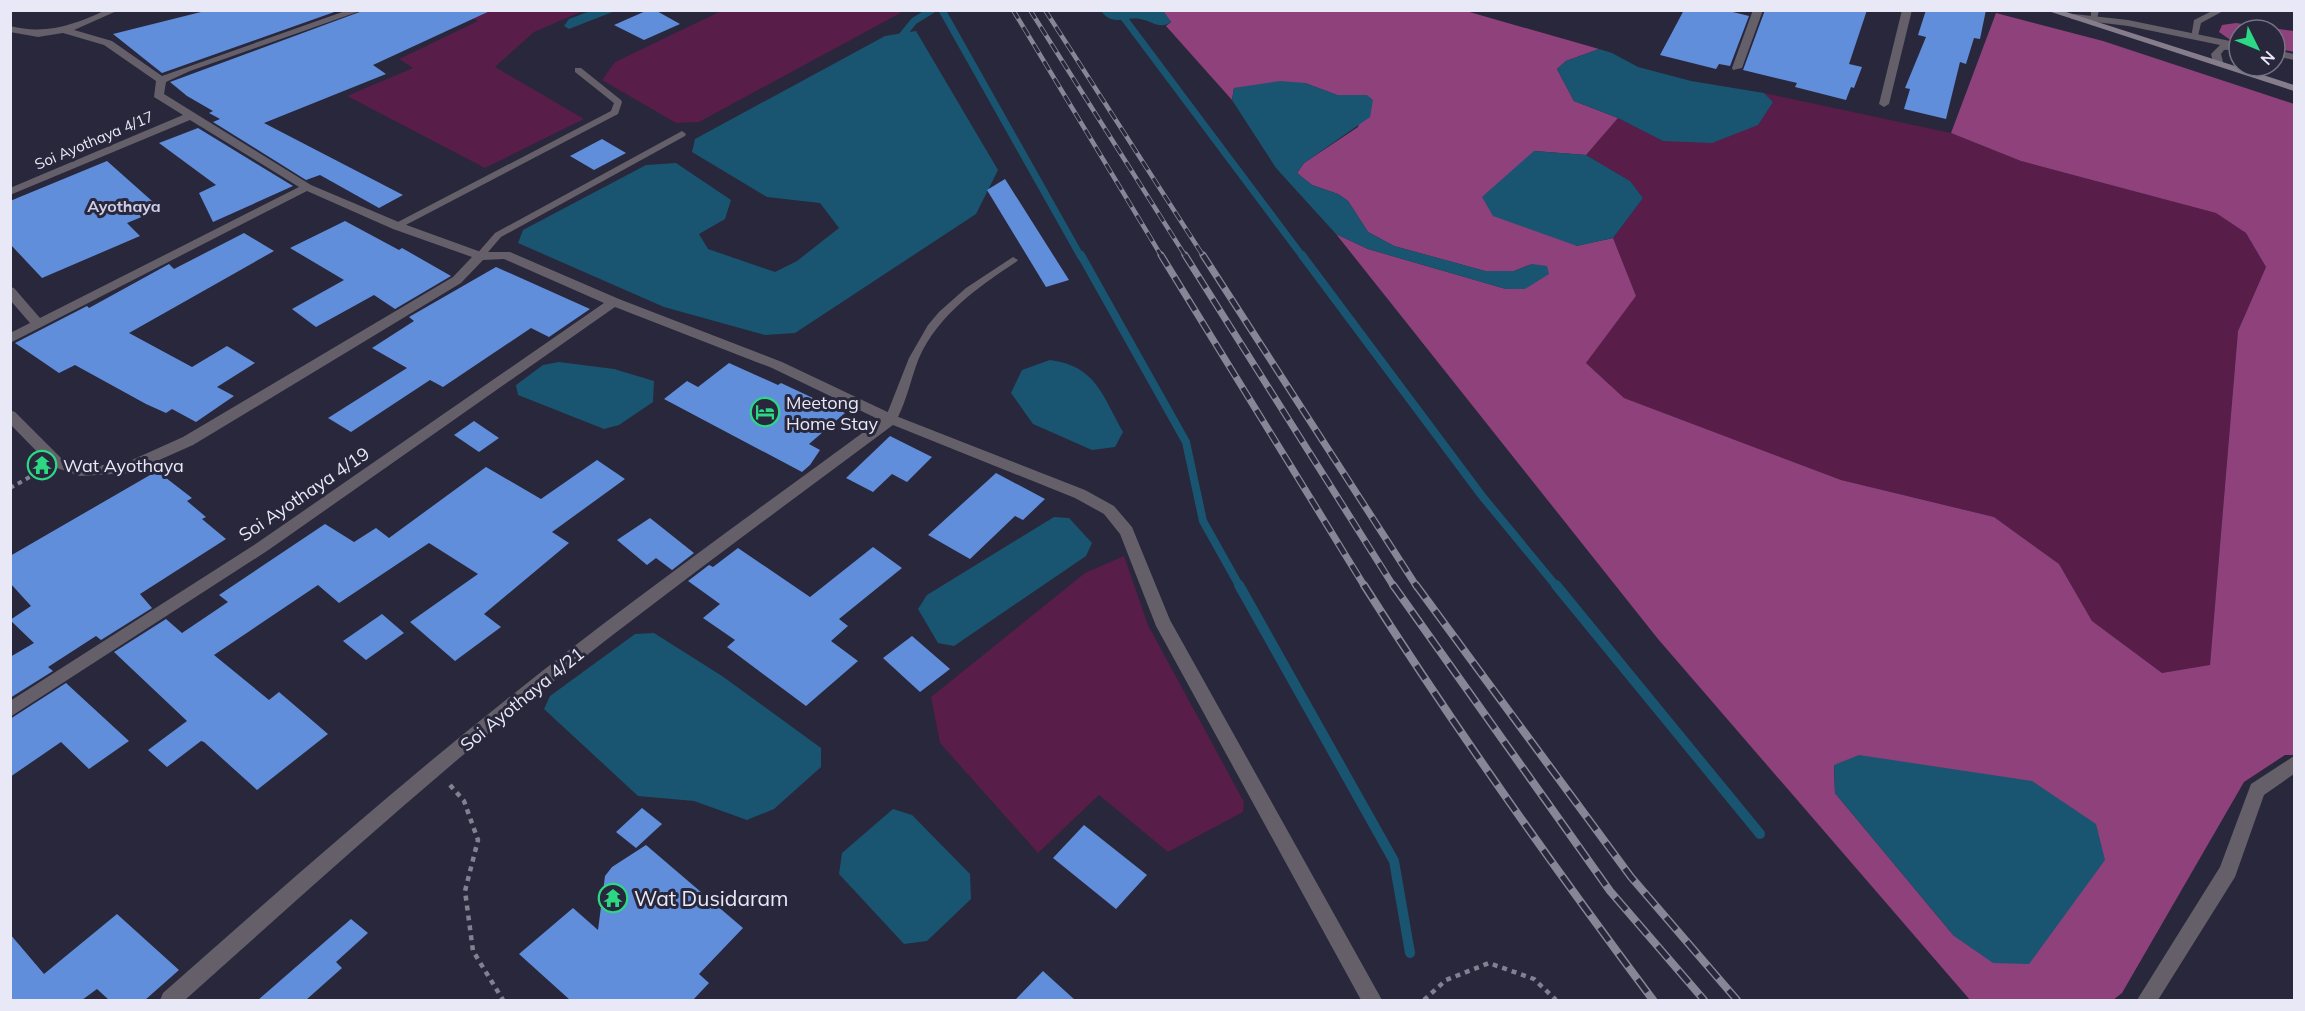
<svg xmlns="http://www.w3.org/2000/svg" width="2305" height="1011" viewBox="0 0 2305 1011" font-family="Mulish,sans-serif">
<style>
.green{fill:#581d49}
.forest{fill:#8e417a;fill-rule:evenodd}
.water{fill:#195571}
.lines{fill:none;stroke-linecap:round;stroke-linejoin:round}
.stream-far2{stroke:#195571;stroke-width:7}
.stream-far1{stroke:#195571;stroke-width:8}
.stream{stroke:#195571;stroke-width:10}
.building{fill:#608edb}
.path-far1{stroke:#818192;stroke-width:4;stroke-dasharray:4.5 4.5;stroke-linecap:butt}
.path{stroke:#818192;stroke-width:4.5;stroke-dasharray:5 5;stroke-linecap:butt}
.service{fill:#655f69;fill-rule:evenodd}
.minor{fill:#655f69;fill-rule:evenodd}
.secondary{fill:#867d8c;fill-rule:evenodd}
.rail-far2-casing{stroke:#878697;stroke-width:4.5}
.rail-far1-casing{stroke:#878697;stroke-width:7}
.rail-casing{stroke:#878697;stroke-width:8}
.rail-far2{stroke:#28273b;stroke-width:3;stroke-dasharray:10;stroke-linecap:butt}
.rail-far1{stroke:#28273b;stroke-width:4.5;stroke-dasharray:13;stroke-linecap:butt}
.rail{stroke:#28273b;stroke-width:5;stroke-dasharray:16;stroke-linecap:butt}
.labels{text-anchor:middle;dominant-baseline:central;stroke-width:6;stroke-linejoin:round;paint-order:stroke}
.far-street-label{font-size:15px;fill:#e8e8f6;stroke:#28273b}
.far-neighbourhood-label{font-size:16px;font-weight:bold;fill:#cecde8;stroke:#28273b}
.poi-label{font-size:18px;fill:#e8e8f6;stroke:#28273b;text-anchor:start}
.street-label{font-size:18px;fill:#e8e8f6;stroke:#28273b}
.near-poi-label{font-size:21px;fill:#e8e8f6;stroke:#28273b;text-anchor:start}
</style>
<rect width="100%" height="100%" fill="#28273b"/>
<g class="green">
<polygon points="458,11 583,11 534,32 495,67 584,119 485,168 347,96 413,68 399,59 478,21"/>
<polygon points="721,11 722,10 904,11 699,122 676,123 602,80 615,62"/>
<polygon points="1764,93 1951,133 2021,161 2216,213 2246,233 2266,267 2238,331 2210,666 2162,673 2092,621 2059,564 1994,517 1841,480 1624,398 1586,363 1636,296 1613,238 1643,198 1630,181 1586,155 1618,118 1663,141 1773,102"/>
<polygon points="1124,556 1148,625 1244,802 1243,812 1168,852 1099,795 1038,853 940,743 931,697 1085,573"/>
</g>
<g class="forest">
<path d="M1163 11H1466L1599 49 1566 61 1557 69 1574 101 1618 118 1586 155 1534 151 1576 246 1613 238 1636 296 1586 363 1624 398 1841 480 1994 517 2059 564 2092 621 2162 673 2210 665 2238 331 2266 267 2246 233 2216 213 2021 161 1951 133 1996 13 2103 41 2294 104V755H2285L2244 782 2122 993 2113 1000H1970L1658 639 1336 234 1368 249 1506 289 1532 264 1514 271H1485L1394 246 1368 232 1348 201 1338 194 1312 185 1297 173 1304 163 1358 127 1367 95H1337L1305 83 1234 88 1232 100 1166 26 1171 22ZM1834 765 1954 936 1835 793Z"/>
<polygon points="2236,23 2294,31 2294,52 2275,48 2275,30 2239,30 2239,41 2229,39 2219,32 2222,25"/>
</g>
<g class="water">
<polygon points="590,11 615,11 569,29 564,26 569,19"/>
<path d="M1101 11H1163L1171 22C1160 30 1152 21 1140 19 1125 16 1113 27 1101 11Z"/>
<polygon points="916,31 998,170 976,214 795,333 765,335 664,307 518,243 523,230 646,165 676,163 731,200 725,219 699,234 708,249 775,272 797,261 839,228 820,203 767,197 692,152 695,139 885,36"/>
<polygon points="1599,49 1612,53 1638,67 1691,81 1764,93 1773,102 1758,125 1712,143 1663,141 1618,118 1574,101 1557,69 1566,61"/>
<polygon points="1280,81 1305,83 1337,95 1367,95 1373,100 1370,117 1304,163 1297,173 1312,185 1338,194 1348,201 1368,232 1394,246 1485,271 1514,271 1532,264 1547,266 1549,274 1525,289 1506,289 1368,249 1336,234 1276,168 1232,100 1234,88"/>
<polygon points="1534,151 1586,155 1630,181 1643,198 1613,238 1577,246 1493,216 1482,197"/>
<path d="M1050 360C1096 366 1102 395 1123 432L1115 447 1092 450 1033 424 1011 393 1022 370Z"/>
<polygon points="559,362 614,369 654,381 653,402 619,425 604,429 518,395 516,385 543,365"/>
<polygon points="1054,517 1069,518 1092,543 1086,556 954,646 938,643 918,609 927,595"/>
<polygon points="654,633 722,676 821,748 821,767 774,809 747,820 694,801 638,796 544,709 550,696 635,634"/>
<polygon points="1859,755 2032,781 2096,824 2105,860 2029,964 1993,963 1954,936 1835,793 1834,765"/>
<polygon points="893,809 912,815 970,874 971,899 927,941 904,944 839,874 842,853"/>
</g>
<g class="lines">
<g class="stream-far2">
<polyline points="942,10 1081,257"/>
<polyline points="1118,10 1303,257"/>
<polyline points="897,42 914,21 932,10"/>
</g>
<g class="stream-far1">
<polyline points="1081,255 1186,442 1203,521 1240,587"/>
<polyline points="1302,255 1482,496 1557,587"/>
</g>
<g class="stream">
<polyline points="1239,585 1394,861 1410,953"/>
<polyline points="1556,585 1760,834"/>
</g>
</g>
<g class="building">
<polygon points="209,10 340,10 162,73 113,34"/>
<polygon points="365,10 492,10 373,65 386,74 264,123 403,195 379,208 320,175 306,180 213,122 220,119 209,113 213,111 187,96 170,82"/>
<polygon points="648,10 655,10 680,24 644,40 614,25"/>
<polygon points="1684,10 1725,10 1749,16 1730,66 1719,64 1716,69 1660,55"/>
<polygon points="1765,10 1867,10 1849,64 1862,67 1854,88 1851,87 1846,100 1795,87 1797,83 1743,70"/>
<polygon points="1926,10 1986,10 1980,39 1974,38 1966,64 1960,62 1946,119 1904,109 1910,89 1905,88 1926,37 1918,35"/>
<polygon points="198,128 293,186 213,222 199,193 216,185 159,143"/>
<polygon points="602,139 626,153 594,170 570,156"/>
<polygon points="107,161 161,209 127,223 140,236 42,278 10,244 10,201"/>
<polygon points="1005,179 1069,280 1046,287 987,190"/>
<polygon points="345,221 399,250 402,248 451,276 395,309 374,295 316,327 292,309 344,280 290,248"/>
<polygon points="244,233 274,251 129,333 192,367 227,346 255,363 217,387 234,396 196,422 172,409 166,413 146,404 75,365 59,373 15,343 87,306 89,308 169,264 174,269"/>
<polygon points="496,267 590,309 549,337 531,328 443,387 430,380 351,432 328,418 407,368 372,348 414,321 409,317"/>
<polygon points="729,363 778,385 781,383 845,413 809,444 820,450 810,465 802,472 664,399 687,381 698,387"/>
<polygon points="474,421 499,438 479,452 454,435"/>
<polygon points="890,436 932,457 907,482 892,474 873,492 846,478"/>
<polygon points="597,460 625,479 552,532 569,543 484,614 501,627 455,661 410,622 478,574 429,543 339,603 318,585 214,655 269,700 279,692 328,734 257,790 204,742 201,741 167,767 148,750 187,721 114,652 166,619 182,633 228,602 219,595 325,524 354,542 376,528 389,538 486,467 541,499"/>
<polygon points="157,471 192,498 187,501 206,517 202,519 226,539 140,594 152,608 101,640 96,636 48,667 53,671 10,698 10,657 34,643 10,620 31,606 10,583 10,556"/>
<polygon points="996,473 1045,499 1023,520 1015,516 970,559 928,535"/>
<polygon points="650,518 694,553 672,570 656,558 647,565 617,540"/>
<polygon points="873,547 902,568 839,619 848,626 831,641 858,661 806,706 727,647 735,640 703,618 720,604 688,581 709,565 713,567 738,548 810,597"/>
<polygon points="382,614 404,633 366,660 343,641"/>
<polygon points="912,636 950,669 920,692 883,658"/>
<polygon points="66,683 129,741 89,769 61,742 10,777 10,719"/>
<polygon points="642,808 662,824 636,848 616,832"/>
<polygon points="1084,825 1147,875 1116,909 1053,858"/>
<polygon points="646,845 743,928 699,974 709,983 693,1000 570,1000 519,954 573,908 598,930 605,876 612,867"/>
<polygon points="117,914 179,970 145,1000 109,1000 97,989 82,1000 10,1000 10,934 44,974"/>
<polygon points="351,919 368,933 336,962 342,968 306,1000 258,1000"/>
<polygon points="1043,971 1075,1000 1015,1000"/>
</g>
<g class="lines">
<polyline class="path-far1" points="10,488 37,473"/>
<g class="path">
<polyline points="450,785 464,801 478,840 465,891 473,951 503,1000"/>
<polyline points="1424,1000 1446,980 1489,963 1534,979 1556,1000"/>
</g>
<g class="service">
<polygon points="2091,10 2099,10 2097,19 2091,19"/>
<polygon points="2214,10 2225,10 2201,23 2198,36 2191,38 2194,20"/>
<polygon points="575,68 581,68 621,100 622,102 618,114 400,228 394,228 394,224 611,111 614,103 575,72"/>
<polygon points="682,131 686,134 685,136 501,237 483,258 477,258 475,256 495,233"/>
<path d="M1013 257 1018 260 1016 262C978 287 938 315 919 358 911 378 907 400 897 419L891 423 887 422 885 419 909 358 928 325 939 312 966 288Z"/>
</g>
<g class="minor">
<path d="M106 10H119L74 30 112 41 162 76 348 10H363L190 71 166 82 164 94 311 185 401 223 481 252H510L619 299 782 362 896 416 1085 490 1114 506 1132 527 1170 620 1382 1000H1361L1156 626 1120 534 1104 514 1075 498 893 425C768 518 642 610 520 708 405 801 295 902 185 1000H160L163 993C276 893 389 793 507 699 628 602 755 512 880 420L772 368 615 307 267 551 10 717V701L257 543 604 303 504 259 483 260 461 283 193 445 130 473 80 476 51 466 10 424V410L15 412 61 458 81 466 123 464 183 437 453 277 472 257 393 229 307 191 10 343V333L30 323 10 300V287L14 288 40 318 299 187 190 120 10 195V188L183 115 154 97 156 81 104 45 63 33 38 37 10 32V26C46 35 74 25 106 10Z"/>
<polygon points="1753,10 1763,10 1742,68 1733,70 1732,68"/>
<polygon points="1902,10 1912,10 1889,104 1884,107 1879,104"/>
<polygon points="2074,14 2128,20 2235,42 2239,43 2239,49 2224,50 2221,54 2223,62 2218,65 2213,62 2211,54 2220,45 2128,26 2071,19 2071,15"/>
<polygon points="2275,50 2294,54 2294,60 2275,56"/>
<polygon points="2294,756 2294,774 2264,795 2235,877 2158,1000 2137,1000 2220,867 2251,784"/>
</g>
<polygon class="secondary" points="2045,10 2060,10 2294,85 2294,91"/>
<g class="rail-far2-casing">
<g id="rail-far2">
<polyline points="1013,10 1162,257"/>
<polyline points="1030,10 1186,257"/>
<polyline points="1045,10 1204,257"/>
</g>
</g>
<g class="rail-far1-casing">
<g id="rail-far1">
<polyline points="1161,255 1365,587"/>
<polyline points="1185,255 1394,587"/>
<polyline points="1203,255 1417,587"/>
</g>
</g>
<g class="rail-casing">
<g id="rail">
<path d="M1364 585C1455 728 1552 865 1653 1000"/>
<polyline points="1393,585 1610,891 1704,1000"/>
<polyline points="1416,585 1631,877 1737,1000"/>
</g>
</g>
<use href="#rail-far2" class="rail-far2"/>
<use href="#rail-far1" class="rail-far1"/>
<use href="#rail" class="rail"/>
</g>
<defs>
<g id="hotel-ring" transform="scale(1.5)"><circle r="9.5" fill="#28273b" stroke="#2cd884" stroke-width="1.5"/><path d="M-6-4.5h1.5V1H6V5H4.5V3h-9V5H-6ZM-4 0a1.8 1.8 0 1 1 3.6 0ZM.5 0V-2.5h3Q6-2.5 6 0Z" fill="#2cd884"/></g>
<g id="temple-ring" transform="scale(1.5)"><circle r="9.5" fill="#28273b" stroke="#2cd884" stroke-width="1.5"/><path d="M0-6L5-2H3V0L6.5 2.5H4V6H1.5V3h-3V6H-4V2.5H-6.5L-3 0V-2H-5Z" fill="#2cd884"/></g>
</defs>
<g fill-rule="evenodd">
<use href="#hotel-ring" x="765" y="412"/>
<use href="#temple-ring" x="42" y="465"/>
<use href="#temple-ring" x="613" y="898"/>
</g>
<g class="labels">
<g class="far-street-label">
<text transform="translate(94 140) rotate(-23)">Soi Ayothaya 4/17</text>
</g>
<g class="far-neighbourhood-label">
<text x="124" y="206">Ayothaya</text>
</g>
<g class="poi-label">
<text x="786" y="402">Meetong<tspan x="786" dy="21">Home Stay</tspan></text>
<text x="63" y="465">Wat Ayothaya</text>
</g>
<g class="street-label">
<text transform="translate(304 494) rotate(-34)">Soi Ayothaya 4/19</text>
<text transform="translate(522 699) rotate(-39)">Soi Ayothaya 4/21</text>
</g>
<g class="near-poi-label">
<text x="634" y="898">Wat Dusidaram</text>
</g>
</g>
<rect width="2305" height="1011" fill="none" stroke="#e8e8f6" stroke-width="24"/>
<g transform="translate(2257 48) rotate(133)"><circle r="28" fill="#28273b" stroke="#757486" stroke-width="1.5"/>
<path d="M0-4.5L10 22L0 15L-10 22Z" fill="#2cd884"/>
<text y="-9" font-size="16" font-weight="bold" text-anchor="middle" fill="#e8e8f6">N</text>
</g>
</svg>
